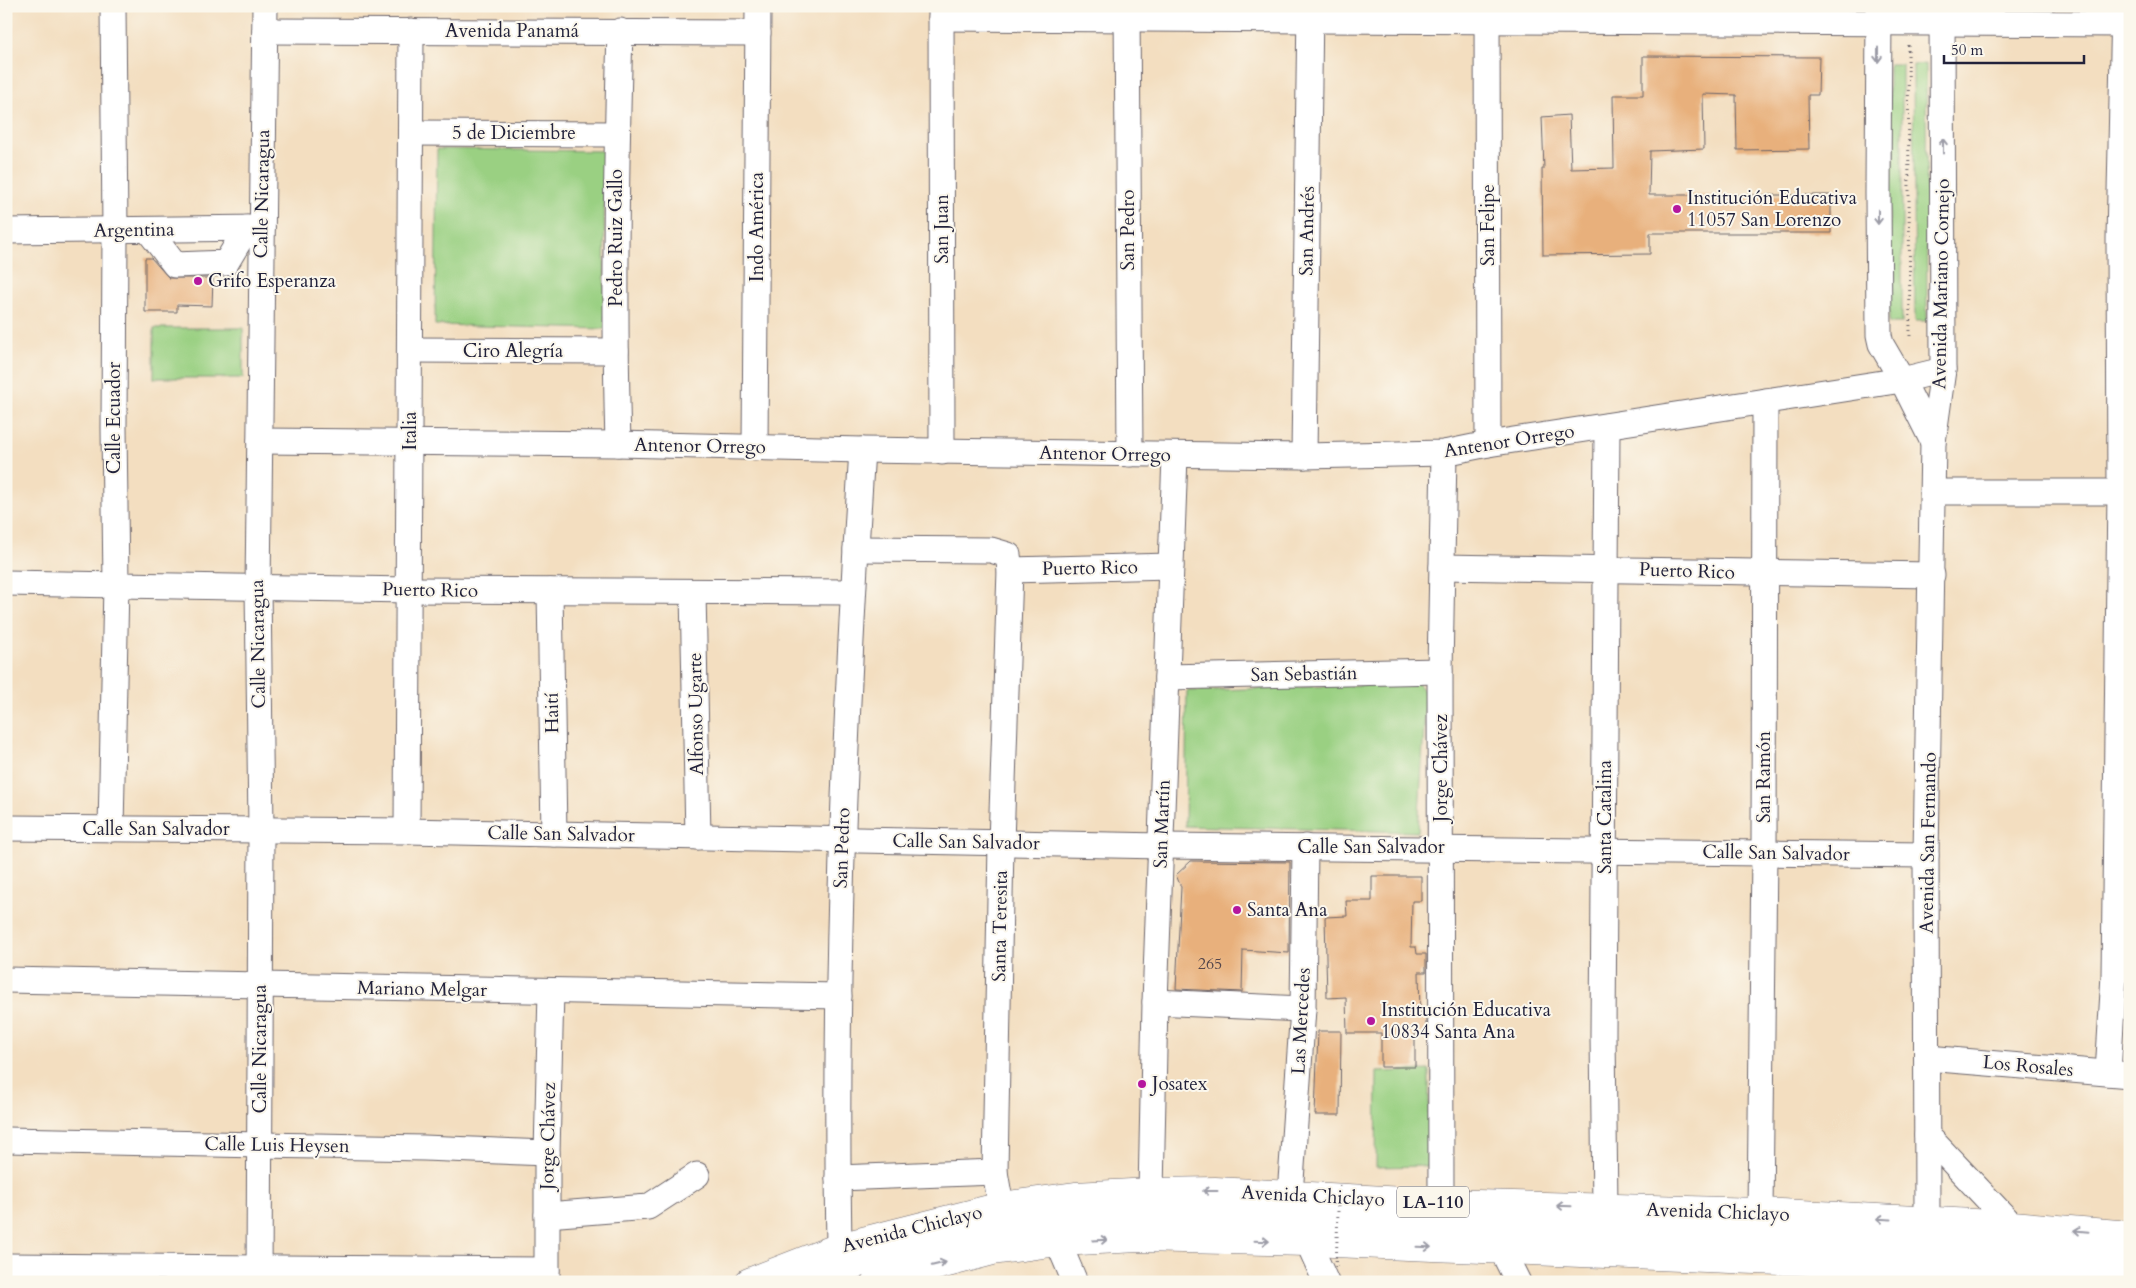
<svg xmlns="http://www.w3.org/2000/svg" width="2136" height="1288" viewBox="0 0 2136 1288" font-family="Cardo,serif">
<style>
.green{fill:#9ad082;stroke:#5e795e}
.building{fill:#e8b07b}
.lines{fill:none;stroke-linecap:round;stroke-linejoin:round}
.minor-casing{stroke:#6b646a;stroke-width:27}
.major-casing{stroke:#6b646a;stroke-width:29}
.path{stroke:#6b646a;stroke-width:3;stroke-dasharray:1 4;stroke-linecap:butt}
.minor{stroke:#fff;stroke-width:25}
.major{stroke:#fff;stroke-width:28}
.path-bridge{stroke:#6b646a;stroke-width:3;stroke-dasharray:1 4;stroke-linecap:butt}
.oneway{stroke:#9c9ca7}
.poi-dot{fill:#b5179e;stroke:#fbf7ec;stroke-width:2}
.labels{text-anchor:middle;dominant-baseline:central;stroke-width:4;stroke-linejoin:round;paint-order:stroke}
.number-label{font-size:16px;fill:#54464b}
.shield{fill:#fbf7ec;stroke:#636270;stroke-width:1}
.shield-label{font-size:18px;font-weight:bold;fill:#22223b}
.street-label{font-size:19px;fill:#22223b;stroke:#fbf7ec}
.poi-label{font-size:19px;fill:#22223b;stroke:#fbf7ec;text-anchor:start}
</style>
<rect width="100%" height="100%" fill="#fbf7ec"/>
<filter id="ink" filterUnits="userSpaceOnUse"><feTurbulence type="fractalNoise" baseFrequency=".02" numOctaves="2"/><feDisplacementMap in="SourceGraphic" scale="10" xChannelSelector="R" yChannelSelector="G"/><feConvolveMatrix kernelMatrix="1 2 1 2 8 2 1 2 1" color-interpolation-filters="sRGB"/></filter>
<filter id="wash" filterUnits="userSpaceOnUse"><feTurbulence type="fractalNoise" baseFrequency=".0096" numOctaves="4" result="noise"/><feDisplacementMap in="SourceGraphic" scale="20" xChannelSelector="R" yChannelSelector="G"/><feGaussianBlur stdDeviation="1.12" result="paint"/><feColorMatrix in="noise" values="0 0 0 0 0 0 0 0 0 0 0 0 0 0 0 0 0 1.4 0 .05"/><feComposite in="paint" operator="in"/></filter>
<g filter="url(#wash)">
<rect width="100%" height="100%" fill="#f3dec0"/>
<g class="green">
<rect x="1889" y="64" width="13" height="259"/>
<polygon points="1926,64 1927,321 1915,321 1913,65"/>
<polygon points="437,149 604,151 605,329 435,325"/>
<rect x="154" y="328" width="89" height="50"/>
<polygon points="1418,683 1426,693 1418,832 1185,826 1187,691"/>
<polygon points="1429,1070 1429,1166 1376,1167 1377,1072"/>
</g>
<g id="blocks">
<g class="building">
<polygon points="1643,56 1819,57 1818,95 1808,95 1809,149 1737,150 1736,95 1703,94 1704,149 1650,151 1649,195 1831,195 1831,233 1650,233 1650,254 1543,255 1542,169 1544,169 1542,117 1569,115 1571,169 1614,168 1613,95 1643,95"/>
<polygon points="145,258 151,258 169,278 213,278 212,306 177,305 177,312 145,312"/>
<polygon points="1191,861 1290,862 1289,953 1243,950 1242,992 1176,989 1181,887 1176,875"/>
<polygon points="1372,876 1421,876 1421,901 1412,901 1411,947 1416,947 1417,954 1426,954 1426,972 1419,972 1420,1014 1426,1014 1426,1033 1415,1033 1415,1067 1381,1067 1381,1033 1347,1033 1346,997 1327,998 1325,917 1347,916 1346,901 1372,901"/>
<polygon points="1318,1031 1341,1031 1340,1115 1315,1115"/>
</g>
</g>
</g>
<g filter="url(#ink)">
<use href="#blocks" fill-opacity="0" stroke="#6b646a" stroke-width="1"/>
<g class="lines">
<g class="minor-casing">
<g id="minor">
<polyline points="941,6 942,452"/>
<polyline points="1127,6 1130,454"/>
<polyline points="1487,6 1488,444"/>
<polyline points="1879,6 1878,193 1879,335 1881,344 1902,380 1933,442"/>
<polyline points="941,18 2130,24"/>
<polyline points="265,31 758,33"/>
<polyline points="411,133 617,134"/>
<polyline points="148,230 175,265 226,263 247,228"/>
<polyline points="6,231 262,228"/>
<polyline points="410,350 616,351"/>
<polyline points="260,441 618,444 862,450 1304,456 1444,453 1488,444 1902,380 1943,370"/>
<path d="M618 444C614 307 616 169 620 31"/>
<polyline points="755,448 758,6"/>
<polyline points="1304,456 1310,6"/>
<polyline points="1932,492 2130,492"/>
<polyline points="856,549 991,550 1008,555 1010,570 1001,843 995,1172 1001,1206"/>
<polyline points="1442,567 1932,575"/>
<polyline points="1010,570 1171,566"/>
<polyline points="6,583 409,590 853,592"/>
<polyline points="550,591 554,834"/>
<polyline points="693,592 698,837"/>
<polyline points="1167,677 1440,671"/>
<polyline points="6,828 407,831 1162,846 1926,855"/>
<polyline points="111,829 116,584 114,428 115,231 113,6"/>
<polyline points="407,831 411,31"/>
<polyline points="6,980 839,996"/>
<polyline points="1155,1002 1303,1009"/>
<polyline points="1927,1058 2130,1075"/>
<polyline points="2108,1073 2114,975 2120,492 2119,239 2124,6"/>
<polyline points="1927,1135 2012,1225"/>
<polyline points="6,1140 424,1148 547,1153"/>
<polyline points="838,1178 995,1172"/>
<polyline points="1151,1192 1155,1002 1175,456"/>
<polyline points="1290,1195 1303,1009 1305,847"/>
<polyline points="1441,1203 1440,671 1444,453"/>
<polyline points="1605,1208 1603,1035 1607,426"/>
<polyline points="1760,1212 1764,852 1765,401"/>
<polyline points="547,1215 648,1207 697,1175"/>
<polyline points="1058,1242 1075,1282"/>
<polyline points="1308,1242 1326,1282"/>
<path d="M839 1247C834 981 845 716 862 450"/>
<polyline points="1502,1250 1518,1282"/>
<polyline points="6,1266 547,1270"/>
<polyline points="259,1282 261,829 258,587 265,6"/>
<polyline points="547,1282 547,1153 551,991"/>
<path d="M809 1282C929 1237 1045 1216 1173 1213L1929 1244 2130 1260"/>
<polyline points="1933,1282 1927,1221 1926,855 1933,442 1943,370 1942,6"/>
</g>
</g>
<g class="major-casing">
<g id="major">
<polyline points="749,1282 839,1247 1001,1206 1075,1196 1151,1192 1215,1191 1441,1203 1760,1212 2012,1225 2130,1235"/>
<polyline points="876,1282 993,1251 1058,1242 1139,1238 1308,1242 1933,1267 2116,1282"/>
</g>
</g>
<polyline class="path" points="1908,45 1910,338"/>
<use href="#minor" class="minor"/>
<use href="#major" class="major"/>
<polyline class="path-bridge" points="1336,1267 1339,1183"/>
</g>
<defs><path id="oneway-shaft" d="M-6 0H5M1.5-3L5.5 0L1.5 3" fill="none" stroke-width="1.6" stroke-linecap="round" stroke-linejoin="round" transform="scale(1.25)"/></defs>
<g class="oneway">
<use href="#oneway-shaft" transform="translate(1878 55) rotate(90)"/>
<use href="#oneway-shaft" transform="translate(1943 146) rotate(-90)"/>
<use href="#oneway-shaft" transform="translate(1878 217) rotate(90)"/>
<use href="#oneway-shaft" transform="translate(1210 1191) rotate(-180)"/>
<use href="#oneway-shaft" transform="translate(1564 1206) rotate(-178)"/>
<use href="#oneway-shaft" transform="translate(1884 1219) rotate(-177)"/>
<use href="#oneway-shaft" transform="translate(2081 1231) rotate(-175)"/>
<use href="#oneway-shaft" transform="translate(1100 1240) rotate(-3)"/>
<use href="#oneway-shaft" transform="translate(1262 1241) rotate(2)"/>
<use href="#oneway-shaft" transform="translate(1424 1247) rotate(2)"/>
<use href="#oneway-shaft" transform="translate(939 1264) rotate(-14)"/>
</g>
</g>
<g class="poi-dot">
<circle cx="1677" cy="209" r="5"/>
<circle cx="198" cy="281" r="5"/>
<circle cx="1237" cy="910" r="5"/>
<circle cx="1371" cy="1021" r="5"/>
<circle cx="1142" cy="1084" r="5"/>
</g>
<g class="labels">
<g class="number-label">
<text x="1210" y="964">265</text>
</g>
<rect class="shield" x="1397" y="1186.5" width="72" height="31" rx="4"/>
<g class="shield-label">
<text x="1433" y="1202">LA-110</text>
</g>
<g class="street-label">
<text x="512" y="31">Avenida Panamá</text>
<text x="514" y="133">5 de Diciembre</text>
<text transform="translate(262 194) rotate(-89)">Calle Nicaragua</text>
<text transform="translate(1488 225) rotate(-90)">San Felipe</text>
<text transform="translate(757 227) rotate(-90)">Indo América</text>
<text transform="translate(942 229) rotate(-90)">San Juan</text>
<text transform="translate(134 230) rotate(-1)">Argentina</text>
<text transform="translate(1128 230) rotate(-90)">San Pedro</text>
<text transform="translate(1307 231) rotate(-89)">San Andrés</text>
<text transform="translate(616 238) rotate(-90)">Pedro Ruiz Gallo</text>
<text transform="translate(1941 284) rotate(-89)">Avenida Mariano Cornejo</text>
<text x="513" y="351">Ciro Alegría</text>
<text transform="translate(114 418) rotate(-90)">Calle Ecuador</text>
<text transform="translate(410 431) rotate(-90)">Italia</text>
<text transform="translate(1509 441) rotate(-9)">Antenor Orrego</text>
<text transform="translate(700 446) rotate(1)">Antenor Orrego</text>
<text transform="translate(1105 454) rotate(1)">Antenor Orrego</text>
<text transform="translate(1090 568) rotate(-1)">Puerto Rico</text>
<text transform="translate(1687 571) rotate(2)">Puerto Rico</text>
<text transform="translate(430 590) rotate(1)">Puerto Rico</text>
<text transform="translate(258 644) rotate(-91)">Calle Nicaragua</text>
<text transform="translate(1304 674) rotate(-1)">San Sebastián</text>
<text transform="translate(552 713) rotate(-91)">Haití</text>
<text transform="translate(696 714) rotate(-91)">Alfonso Ugarte</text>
<text transform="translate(1441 768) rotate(-90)">Jorge Chávez</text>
<text transform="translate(1764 777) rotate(-90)">San Ramón</text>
<text transform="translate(1605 817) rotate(-90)">Santa Catalina</text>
<text transform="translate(1162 824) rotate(-88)">San Martín</text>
<text x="156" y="829">Calle San Salvador</text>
<text transform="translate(561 834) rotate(1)">Calle San Salvador</text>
<text transform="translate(966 842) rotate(1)">Calle San Salvador</text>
<text transform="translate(1928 843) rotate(-89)">Avenida San Fernando</text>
<text x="1371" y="847">Calle San Salvador</text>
<text transform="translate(842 848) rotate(-88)">San Pedro</text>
<text transform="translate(1776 853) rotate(1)">Calle San Salvador</text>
<text transform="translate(1000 926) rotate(-89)">Santa Teresita</text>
<text transform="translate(422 989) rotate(1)">Mariano Melgar</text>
<text transform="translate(1301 1021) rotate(-87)">Las Mercedes</text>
<text transform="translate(260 1049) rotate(-90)">Calle Nicaragua</text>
<text transform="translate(2028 1066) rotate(5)">Los Rosales</text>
<text transform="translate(548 1136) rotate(-89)">Jorge Chávez</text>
<text transform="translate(277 1145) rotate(1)">Calle Luis Heysen</text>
<text transform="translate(1313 1196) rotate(3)">Avenida Chiclayo</text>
<text transform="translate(1718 1212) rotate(2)">Avenida Chiclayo</text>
<text transform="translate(912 1229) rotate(-14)">Avenida Chiclayo</text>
</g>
<g class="poi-label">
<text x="1687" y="198">Institución Educativa<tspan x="1687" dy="22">11057 San Lorenzo</tspan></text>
<text x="208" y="281">Grifo Esperanza</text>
<text x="1247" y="910">Santa Ana</text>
<text x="1381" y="1010">Institución Educativa<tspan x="1381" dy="22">10834 Santa Ana</tspan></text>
<text x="1152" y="1084">Josatex</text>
</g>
</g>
<rect width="2136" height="1288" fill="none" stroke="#fbf7ec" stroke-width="25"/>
<path d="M1944 55v8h140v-8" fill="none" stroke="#22223b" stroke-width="2.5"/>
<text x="1951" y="55" font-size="15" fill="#22223b" stroke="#fbf7ec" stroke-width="4" paint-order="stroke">50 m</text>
</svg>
